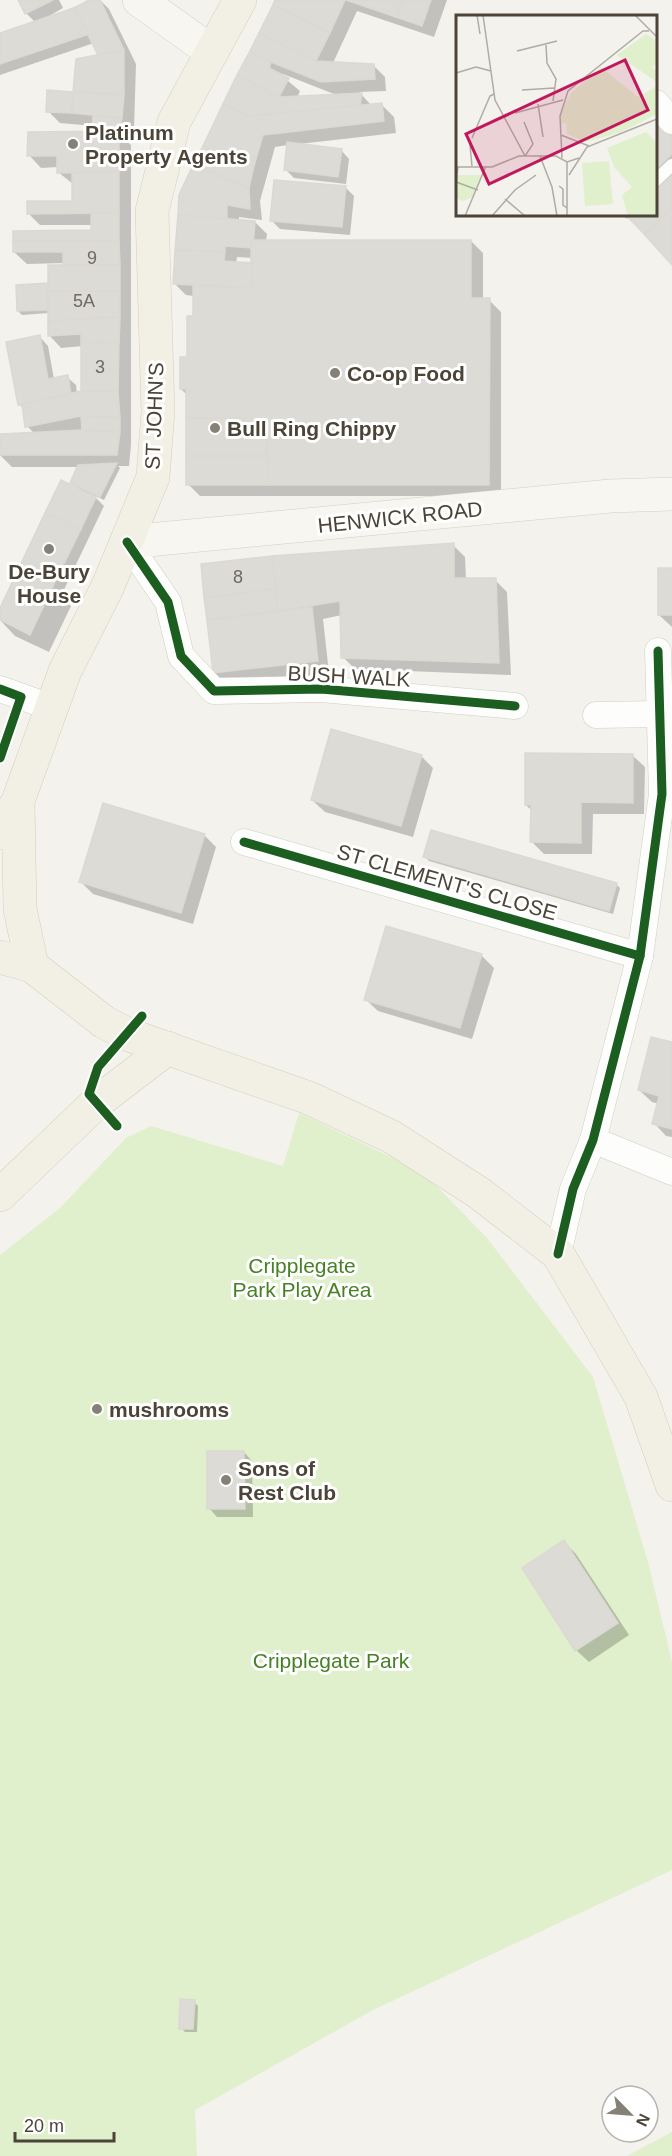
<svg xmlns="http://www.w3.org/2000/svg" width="672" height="2156" viewBox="0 0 672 2156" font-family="Arial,sans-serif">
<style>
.green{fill:#e0efcc}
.shadow{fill:#0003;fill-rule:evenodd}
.building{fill:#dddbd5;stroke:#dcd9d2;stroke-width:1.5}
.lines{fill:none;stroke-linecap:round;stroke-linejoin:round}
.lane-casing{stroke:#cfcdc7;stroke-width:14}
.street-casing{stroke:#cfcdc7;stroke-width:27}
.secondary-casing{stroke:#d3cfc3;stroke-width:34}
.primary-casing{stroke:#d6cfb9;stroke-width:34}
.lane{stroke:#fdfdfc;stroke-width:12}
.street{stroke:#fdfdfc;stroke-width:26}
.secondary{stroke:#f7f6f0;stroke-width:33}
.primary{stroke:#f2efe5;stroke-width:33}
.cycleway-casing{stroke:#fff;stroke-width:13}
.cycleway{stroke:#1b5e20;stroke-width:9}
.poi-dot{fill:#868177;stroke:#fff;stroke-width:2}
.labels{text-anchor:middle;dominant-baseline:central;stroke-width:6;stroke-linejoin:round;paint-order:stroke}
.number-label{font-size:18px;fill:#706a5f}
.poi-label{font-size:21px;font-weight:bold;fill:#4b4437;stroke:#fff;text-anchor:start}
.street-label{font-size:21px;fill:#4b4437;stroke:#fff}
.park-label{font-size:21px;fill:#468225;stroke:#fff}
.inset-road{fill:none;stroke:#b0aca4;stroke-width:1.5}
.view{fill:#c2185b;fill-opacity:0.15;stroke:#c2185b;stroke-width:3}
.inset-edge{fill:none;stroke:#4b4437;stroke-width:3}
</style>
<rect width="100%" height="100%" fill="#f3f2ed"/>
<g class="green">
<polygon points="299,1113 424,1173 487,1238 593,1377 648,1562 672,1662 672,1870 373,2010 195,2110 197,2156 0,2156 0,1255 60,1208 126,1138 151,1126 283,1166"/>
<polygon points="672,2132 672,2156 627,2156"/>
</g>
<g class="shadow">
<polygon points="20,0 59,0 63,8 44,19 92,0 100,0 109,9 136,64 134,129 124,128 122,137 131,145 131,445 129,466 118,466 120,468 104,500 93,495 104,506 61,596 71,606 49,652 15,636 0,620 0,611 78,489 71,482 79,467 12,467 0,455 0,436 35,434 27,426 24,409 19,404 40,337 48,346 54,379 67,377 76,385 77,394 83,392 83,346 61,348 49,335 49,313 22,315 18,311 50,284 65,263 27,264 14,252 92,232 92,225 40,225 28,213 73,202 73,184 58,172 58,167 41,168 29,155 93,133 94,126 60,123 48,111 75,93 100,56 94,43 0,75 0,34 35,22 26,13"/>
<path d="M277 0H447L434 37 357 11 333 63 373 65 385 77 386 91 359 92 372 106 382 105 394 117 396 133 299 144 341 150 349 159 346 184 294 178 285 169 288 145 275 147 260 201 262 220 239 217V222H255L267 234 266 241H471L483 253V300H489L501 312V496H200L188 484 187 395 181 389 194 317V296L186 295 174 283ZM283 74 339 96 297 98 300 91 282 76ZM237 257 254 258V264L236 263Z"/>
<polygon points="656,119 672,137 672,262 629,216 627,219 622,214 656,214"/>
<polygon points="345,187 354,196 350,235 280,229 271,220"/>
<polygon points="453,545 465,557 466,579 495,580 507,592 511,675 355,669 343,657 342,615 323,619 329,673 227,685 215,673 202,566"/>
<polygon points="672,570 672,627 659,615"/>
<polygon points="632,755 645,767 644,814 593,814 592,854 544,854 532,842 532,811 526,805"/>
<polygon points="421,756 433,768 413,837 325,812 312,800"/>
<polygon points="204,835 216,847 193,924 93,894 81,882"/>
<polygon points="425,857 616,884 620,888 613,914 429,861"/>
<polygon points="387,927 482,956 494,968 472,1039 378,1011 365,999"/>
<polygon points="672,1044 672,1137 666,1136 654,1123 659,1104 652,1102 639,1090"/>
<polygon points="244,1452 252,1461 253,1517 217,1517 209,1508"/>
<polygon points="564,1542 576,1554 629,1635 589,1662 576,1650"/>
<polygon points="194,2002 198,2006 197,2032 185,2032 181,2028"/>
</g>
<g class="building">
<polygon points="18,0 53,0 25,14"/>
<polygon points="89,0 100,0 124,50 98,55 74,8"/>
<polygon points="275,0 345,0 330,33 273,5"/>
<polygon points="346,0 402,0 396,17"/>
<polygon points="402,0 431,0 422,26 396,17"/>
<polygon points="273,5 330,33 316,61 259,33"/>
<polygon points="74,8 89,34 0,64 0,33"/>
<polygon points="259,33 316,61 374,64 375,79 321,82 271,62 250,51"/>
<polygon points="124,50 124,95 73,92 76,59"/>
<polygon points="250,51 271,62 269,68 289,78 279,97 237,75"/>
<polygon points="237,75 279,97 362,93 360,106 248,116 223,104"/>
<polygon points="47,90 73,92 72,113 46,112"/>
<polygon points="73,92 124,95 122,118 72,113"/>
<polygon points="382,103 384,121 263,135 254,166 203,146 223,104 248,116"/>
<polygon points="93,116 122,118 119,131 92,131"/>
<polygon points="656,118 672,136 672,154 656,169"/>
<polygon points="119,131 119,172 57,173 57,156 27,156 28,132"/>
<polygon points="287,142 342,149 338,177 284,170"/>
<polygon points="203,146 254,166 249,188 193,165"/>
<polygon points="193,165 249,188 250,209 227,205 227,220 178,215 179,195"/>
<polygon points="119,172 119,213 27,214 27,201 72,201 72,173"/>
<polygon points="672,173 672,208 644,234 626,215 656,214 656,188"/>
<polygon points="274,180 346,186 342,227 270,221"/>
<polygon points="672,208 672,265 644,234"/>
<polygon points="91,213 119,213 119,241 13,241 13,231 91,230"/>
<polygon points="178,215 255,221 253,248 225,246 225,252 175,250"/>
<polygon points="251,240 471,240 471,298 490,298 489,485 267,485 267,438 244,438 244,418 186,418 186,389 180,389 180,357 187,357 187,316 193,316 193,285 251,288"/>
<polygon points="13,241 119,241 120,265 63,265 63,252 13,252"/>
<polygon points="175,250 225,252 224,261 252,263 251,288 173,284"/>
<rect x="48" y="265" width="72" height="26"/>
<polygon points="48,283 49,310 17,311 16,285"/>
<polygon points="48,291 120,291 120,317 48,321"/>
<polygon points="120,317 119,343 81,342 81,334 48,336 48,321"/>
<polygon points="40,335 48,379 68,375 71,395 18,405 6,342"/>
<polygon points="81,342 119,343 118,391 81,391"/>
<polygon points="81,391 118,391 120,418 81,416 25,427 22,404"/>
<polygon points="81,416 120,418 120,432 82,430"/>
<polygon points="186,418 244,418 244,438 267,438 267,456 186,456"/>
<polygon points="82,430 120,432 117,455 0,455 0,434"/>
<rect x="186" y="456" width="81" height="29"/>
<polygon points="117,463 100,497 70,483 78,465"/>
<polygon points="61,480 96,497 81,529 45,513"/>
<polygon points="45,513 81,529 53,586 18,570"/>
<polygon points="454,543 454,578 496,578 499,663 341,658 340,601 278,611 272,556"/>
<polygon points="272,556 276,589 204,598 201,564"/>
<rect x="658" y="568" width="14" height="47"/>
<polygon points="18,570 53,586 30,635 0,620 0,608"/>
<polygon points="276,589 278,611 207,620 204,598"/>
<polygon points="312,607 318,661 213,673 207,620"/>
<polygon points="331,729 422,755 401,826 311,800"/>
<polygon points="525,753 633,754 633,803 581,802 581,843 530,842 531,805 525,805"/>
<polygon points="103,803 205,834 181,913 79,882"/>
<polygon points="431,830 617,883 609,911 423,857"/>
<polygon points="386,926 482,954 460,1028 364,1000"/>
<polygon points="651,1037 672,1042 672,1129 652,1124 659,1096 638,1090"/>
<polygon points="207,1451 244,1451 245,1509 207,1509"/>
<polygon points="564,1540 618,1623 575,1651 522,1568"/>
<polygon points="180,1999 195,2000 193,2029 179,2029"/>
</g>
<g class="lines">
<g class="lane-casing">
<polyline id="lane" points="656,180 672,165"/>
</g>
<g class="street-casing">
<g id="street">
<polyline points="656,103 672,121"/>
<polyline points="127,542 168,602 181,656 214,691 321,689 515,706"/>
<polyline points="0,689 50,707"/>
<polyline points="596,715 661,714"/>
<polyline points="244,842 640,956"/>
<polyline points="593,1140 672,1172"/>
<polyline points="558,1254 573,1189 593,1140 640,956 662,794 658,651"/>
</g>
</g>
<g class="secondary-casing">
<g id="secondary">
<polyline points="139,0 212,52"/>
<polyline points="127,542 610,496 672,494"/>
</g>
</g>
<g class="primary-casing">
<g id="primary">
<polyline points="18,802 20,909 32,966"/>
<polyline points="0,833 18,801 65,671 108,586 153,477 158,411 152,211 174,122 240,0"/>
<polyline points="0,957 32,966 104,1022 129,1035 309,1098 392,1137 479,1193 558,1254 641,1397 672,1485"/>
<polyline points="0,1195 96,1103 168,1048"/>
</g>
</g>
<use href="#lane" class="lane"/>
<use href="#street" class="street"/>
<use href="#secondary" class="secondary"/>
<use href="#primary" class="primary"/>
<g class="cycleway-casing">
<g id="cycleway">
<polyline points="127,542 168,602 181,656 214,691 321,689 515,706"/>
<polyline points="0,689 21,697 0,758"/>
<polyline points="244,842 640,956"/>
<polyline points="117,1126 89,1094 98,1067 142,1016"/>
<polyline points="558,1254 573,1189 593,1140 640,956 662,794 658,651"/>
</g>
</g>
<use href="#cycleway" class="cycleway"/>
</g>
<g class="poi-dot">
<circle cx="73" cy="144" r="6"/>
<circle cx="335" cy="373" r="6"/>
<circle cx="215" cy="428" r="6"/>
<circle cx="49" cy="549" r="6"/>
<circle cx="97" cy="1409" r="6"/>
<circle cx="226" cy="1480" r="6"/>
</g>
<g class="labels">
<g class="number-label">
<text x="92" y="258">9</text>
<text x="84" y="301">5A</text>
<text x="100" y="367">3</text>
<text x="238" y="577">8</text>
</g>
<g class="poi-label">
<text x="85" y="132">Platinum<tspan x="85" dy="24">Property Agents</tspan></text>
<text x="347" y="373">Co-op Food</text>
<text x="227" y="428">Bull Ring Chippy</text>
<text x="49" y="571" text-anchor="middle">De-Bury<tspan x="49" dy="24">House</tspan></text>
<text x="109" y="1409">mushrooms</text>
<text x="238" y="1468">Sons of<tspan x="238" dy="24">Rest Club</tspan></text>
</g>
<g class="street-label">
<text transform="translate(154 416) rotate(-88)">ST JOHN'S</text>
<text transform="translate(400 517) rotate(-6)">HENWICK ROAD</text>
<text transform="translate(349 676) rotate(3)">BUSH WALK</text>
<text transform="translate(447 882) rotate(16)">ST CLEMENT'S CLOSE</text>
</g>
<g class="park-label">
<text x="302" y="1265">Cripplegate<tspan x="302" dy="24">Park Play Area</tspan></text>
<text x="331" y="1660">Cripplegate Park</text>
</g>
</g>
<g transform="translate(456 15)">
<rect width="201" height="201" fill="#f3f2ed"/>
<path d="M190 19 201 26V49L196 52 201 57V67L161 40ZM145 52 182 82 201 71V99L165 117 130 127 111 119 110 108 105 109V97L115 78ZM190 117 201 128V201H172L166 180 176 172 158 152 151 133ZM153 146 157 189 129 191 126 148ZM0 160H26L17 182 7 186 1 183Z" fill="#e0efcc"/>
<path class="inset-road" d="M21 0 24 19M27 0 39 85 69 141M179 0 201 22M90 30 91 48 100 64 97 86M61 36 101 26M0 58 20 52 35 56M66 75 98 73M82 89 87 122M59 98 107 85M68 107 77 129 69 141M105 120 133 131M16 123 34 81 38 79M14 130 16 151M84 141 96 172 101 201M106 143 104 101 112 76 187 16H193M0 152H36L63 141H100L111 147 123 143M2 152 0 167 22 175M113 160 131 132 201 104M103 171 107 174V190L111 193M49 184 69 201M9 201 30 151M36 201 59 175 80 160M111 201V147"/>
<path class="view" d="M169 45 192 95 33 169 10 119Z"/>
<rect width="201" height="201" class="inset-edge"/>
</g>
<g transform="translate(630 2114) rotate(115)"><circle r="28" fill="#ffffff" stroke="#b7b4af" stroke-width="1.5"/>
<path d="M0-4.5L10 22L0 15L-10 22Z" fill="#868177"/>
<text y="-9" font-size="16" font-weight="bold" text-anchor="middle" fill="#4b4437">N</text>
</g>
<path d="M15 2132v9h99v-9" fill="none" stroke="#4b4437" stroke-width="3"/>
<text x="24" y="2132" font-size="18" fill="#4b4437" stroke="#ffffff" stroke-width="4.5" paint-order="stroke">20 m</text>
</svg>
